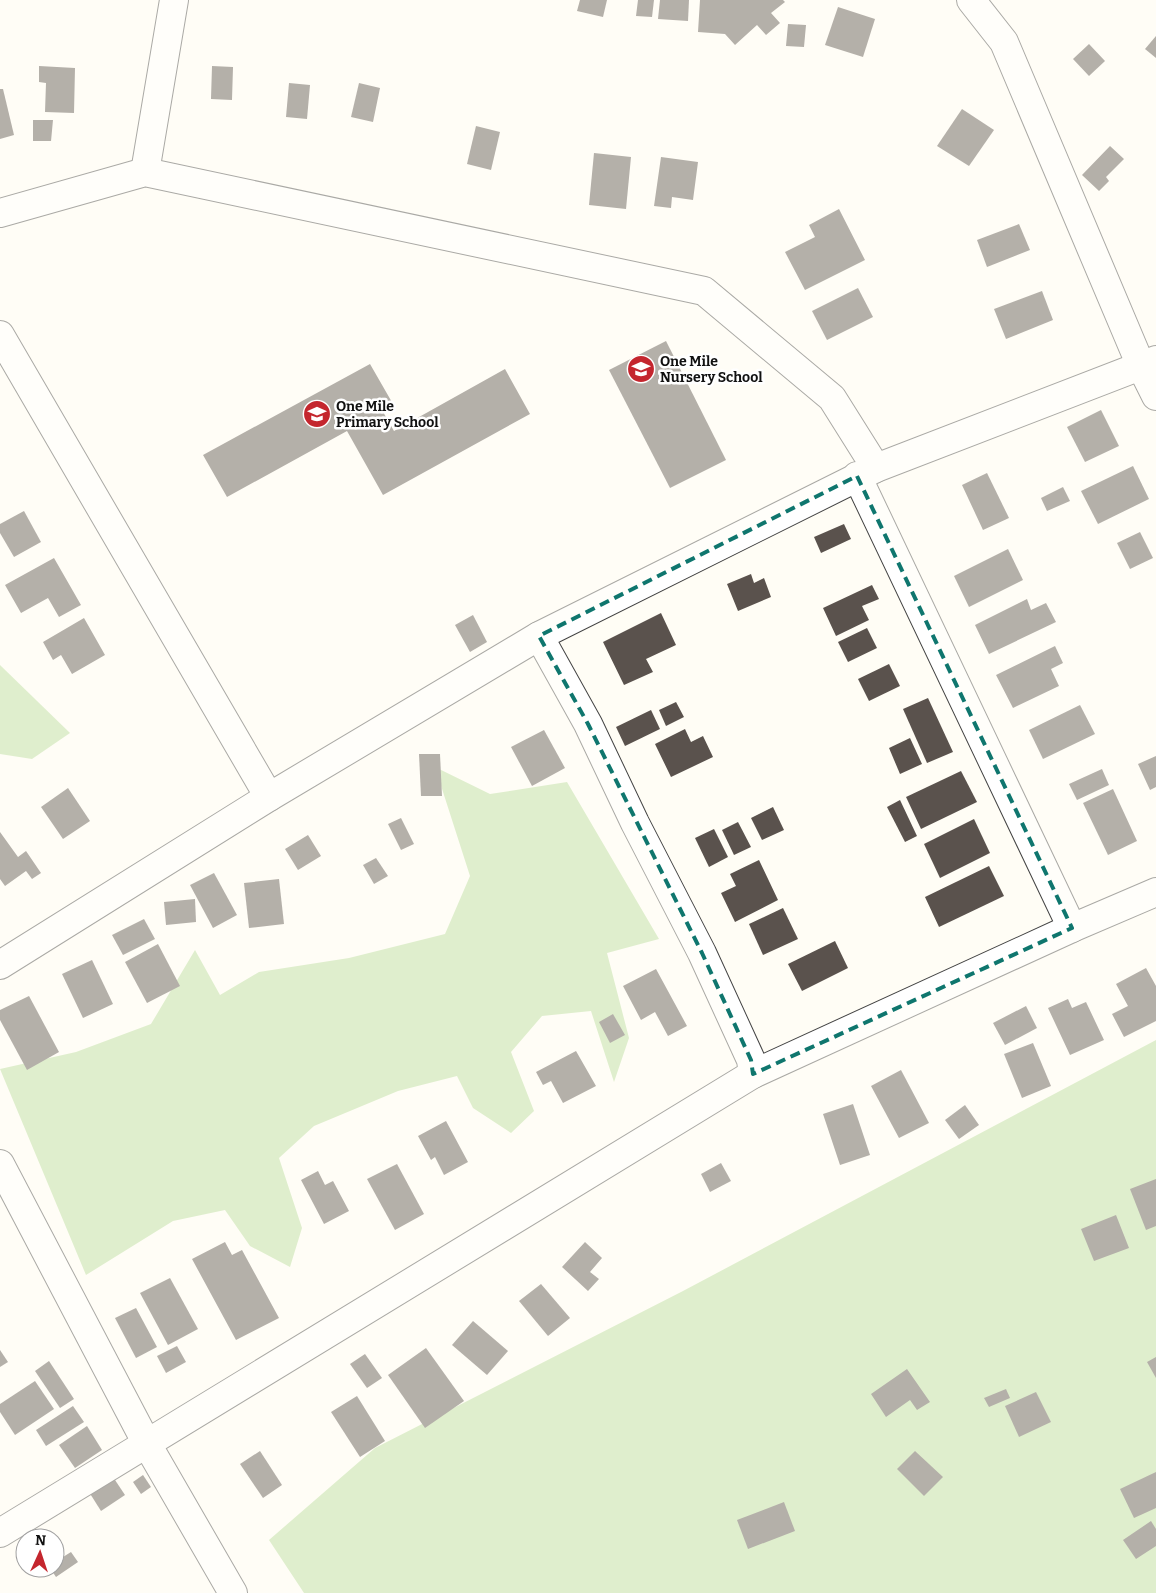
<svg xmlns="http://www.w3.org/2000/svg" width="1156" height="1593" viewBox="0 0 1156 1593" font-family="Bitter,serif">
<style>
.forest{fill:#b9dc9c}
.building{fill:#5a524d}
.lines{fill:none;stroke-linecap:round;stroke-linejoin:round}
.minor-casing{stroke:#444;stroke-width:30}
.minor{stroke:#fff;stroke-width:28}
.marked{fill:none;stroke:#0f766e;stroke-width:4;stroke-dasharray:10 6;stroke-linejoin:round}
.labels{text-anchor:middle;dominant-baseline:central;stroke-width:5;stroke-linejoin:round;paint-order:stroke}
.poi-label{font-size:14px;font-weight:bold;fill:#111;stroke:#fff;text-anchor:start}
</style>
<rect width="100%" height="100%" fill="#fffdf5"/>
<g class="forest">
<polygon points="0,665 70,733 32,759 0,754"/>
<polygon points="435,767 490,794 567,782 659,939 607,953 629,1038 614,1082 591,1011 542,1016 511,1052 534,1111 511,1133 473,1108 457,1076 398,1091 314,1126 279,1158 302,1228 290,1267 250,1246 225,1210 173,1221 86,1275 0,1069 76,1052 151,1024 195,950 220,995 259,972 349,958 445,934 470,876"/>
<polygon points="1156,1040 1156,1593 304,1593 269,1540 375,1448 683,1291"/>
</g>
<g class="building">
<polygon points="580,0 607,0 603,17 577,11"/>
<polygon points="638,0 654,0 652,17 636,16"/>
<polygon points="660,0 689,0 688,21 658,19"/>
<polygon points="700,0 783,0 785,2 771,13 780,23 766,35 757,25 735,45 725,34 698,32"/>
<polygon points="838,7 875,19 863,57 825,45"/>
<polygon points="788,24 806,25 804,47 786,46"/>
<polygon points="1156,36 1156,58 1145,49"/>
<polygon points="1089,44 1105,61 1089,76 1073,59"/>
<polygon points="39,66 75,68 74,113 45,112 46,83 39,82"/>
<polygon points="212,66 233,67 232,100 211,99"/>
<polygon points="289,83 310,85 307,119 286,117"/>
<polygon points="359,83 380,88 373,122 351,117"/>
<polygon points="0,89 3,89 14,135 0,139"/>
<polygon points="962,109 994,130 969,166 937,146"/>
<polygon points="33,120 53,120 51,141 33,141"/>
<polygon points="476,126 500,132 491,170 467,164"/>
<polygon points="1110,146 1124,159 1106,177 1109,181 1099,191 1082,175"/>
<polygon points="594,153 631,157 626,209 589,205"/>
<polygon points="661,157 698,162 693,200 672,197 671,208 654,206"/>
<polygon points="839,209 865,260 805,290 785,252 815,237 809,225"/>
<polygon points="1019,224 1030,250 987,267 977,240"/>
<polygon points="858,288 873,317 827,340 812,311"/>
<polygon points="1042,291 1053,320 1006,339 994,309"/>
<polygon points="666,341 726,460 670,488 609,370"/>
<polygon points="370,364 393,404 382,410 394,431 505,369 530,414 383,495 347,431 227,497 203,455"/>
<polygon points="1101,410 1119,446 1085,462 1067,427"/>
<polygon points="1133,466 1149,499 1098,524 1081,491"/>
<polygon points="987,473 1009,518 983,530 962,485"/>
<polygon points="1063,487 1070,501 1047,511 1041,498"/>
<polygon points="24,511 41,542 14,557 0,533 0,524"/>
<polygon points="844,524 851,539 821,553 814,537"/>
<polygon points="1140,532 1153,558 1130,569 1117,543"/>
<polygon points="1008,549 1023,580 969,607 954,576"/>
<polygon points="54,558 81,605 59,617 48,598 21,613 5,585"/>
<polygon points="751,574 754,583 764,578 771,597 738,611 727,584"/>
<polygon points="872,585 879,599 862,606 869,620 836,636 823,608"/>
<polygon points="1027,599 1031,610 1046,603 1056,622 989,654 975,625"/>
<polygon points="661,613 676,645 646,659 653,672 624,685 603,642"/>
<polygon points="473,615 487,642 470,652 455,625"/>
<polygon points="84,618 105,655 72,674 61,655 53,660 43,642"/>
<polygon points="867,628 877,648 848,662 838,642"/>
<polygon points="1055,646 1063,663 1051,669 1059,686 1013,708 996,675"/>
<polygon points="889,664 900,686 869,701 858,679"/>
<polygon points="928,698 953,752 927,763 903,709"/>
<polygon points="676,702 684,717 666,726 659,710"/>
<polygon points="1080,705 1095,734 1043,759 1029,730"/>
<polygon points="651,710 660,729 625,746 616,727"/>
<polygon points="685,729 691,742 703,736 713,757 671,777 655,744"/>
<polygon points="544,730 565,768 532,786 511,747"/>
<polygon points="910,738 922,764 900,774 889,748"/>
<polygon points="419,754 440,754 442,796 421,796"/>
<polygon points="1156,756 1156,787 1150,790 1138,764"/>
<polygon points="1102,769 1109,785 1077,800 1069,784"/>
<polygon points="961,771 977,802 921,829 906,797"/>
<polygon points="68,788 90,821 63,839 41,807"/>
<polygon points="1113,789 1137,841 1108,855 1083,803"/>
<polygon points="900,800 917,836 905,842 887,807"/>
<polygon points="773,807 784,830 762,840 751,818"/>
<polygon points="401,818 414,844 401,850 388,824"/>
<polygon points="974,819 990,853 940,878 924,844"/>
<polygon points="738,822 751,847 734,855 722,830"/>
<polygon points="714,829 728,857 709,867 695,838"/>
<polygon points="0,832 18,857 26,851 41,873 32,879 26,871 5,886 0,879"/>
<polygon points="308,835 321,856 298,870 285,849"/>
<polygon points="376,858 388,876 374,884 363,865"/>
<polygon points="759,860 778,900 735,922 721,893 736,886 730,874"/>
<polygon points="989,866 1004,896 939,927 925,897"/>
<polygon points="214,873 237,915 213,928 190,885"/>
<polygon points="279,879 284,924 249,928 244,883"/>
<polygon points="195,899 196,922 166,925 164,902"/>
<polygon points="783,908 798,939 763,955 749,924"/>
<polygon points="144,919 155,939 123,955 112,935"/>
<polygon points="835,941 848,968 802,991 788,964"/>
<polygon points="158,944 180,986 147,1003 125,962"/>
<polygon points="92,960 113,1004 83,1018 62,974"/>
<polygon points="1146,968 1156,986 1156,1021 1124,1037 1112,1014 1128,1006 1116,984"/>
<polygon points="656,969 687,1026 668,1036 655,1012 641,1020 623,986"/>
<polygon points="29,996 59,1052 27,1070 0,1020 0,1010"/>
<polygon points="1068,999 1072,1008 1086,1002 1104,1040 1070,1055 1048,1008"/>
<polygon points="1026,1006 1037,1028 1005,1045 993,1023"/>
<polygon points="613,1014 625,1035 610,1043 599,1022"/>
<polygon points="1033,1043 1051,1086 1022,1098 1004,1054"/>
<polygon points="576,1051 596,1086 563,1103 551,1081 543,1085 536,1072"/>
<polygon points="901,1070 929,1123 899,1138 871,1086"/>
<polygon points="853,1104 870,1155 840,1165 823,1114"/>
<polygon points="965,1105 979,1125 959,1139 945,1120"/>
<polygon points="446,1121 468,1162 444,1175 435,1157 431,1160 418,1136"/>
<polygon points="721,1163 731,1181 710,1192 701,1174"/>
<polygon points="397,1164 424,1214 395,1230 367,1179"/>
<polygon points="318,1171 325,1185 333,1181 349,1211 324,1224 301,1180"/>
<polygon points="1156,1179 1156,1226 1146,1230 1130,1189"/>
<polygon points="1116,1215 1129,1248 1094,1261 1081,1229"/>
<polygon points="225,1242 232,1255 242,1250 279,1318 236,1340 192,1259"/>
<polygon points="585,1242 602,1258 590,1272 599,1279 588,1291 562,1267"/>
<polygon points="170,1278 198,1329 168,1345 140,1293"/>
<polygon points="541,1284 570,1318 548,1336 519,1301"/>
<polygon points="136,1308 157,1347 136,1358 115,1318"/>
<polygon points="473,1321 508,1351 487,1375 452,1345"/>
<polygon points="177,1346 186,1362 166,1373 157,1356"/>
<polygon points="426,1348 464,1401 425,1428 388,1375"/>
<polygon points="0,1350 8,1362 0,1367"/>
<polygon points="365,1354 382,1378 367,1388 350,1364"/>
<polygon points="1156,1357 1156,1378 1147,1362"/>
<polygon points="49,1361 74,1399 60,1408 35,1371"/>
<polygon points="907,1369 930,1402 917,1410 910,1400 886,1417 871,1394"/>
<polygon points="35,1381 54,1409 15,1435 0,1412 0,1404"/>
<polygon points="1006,1389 1010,1398 989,1407 984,1398"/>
<polygon points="1036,1392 1051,1422 1019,1437 1005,1406"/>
<polygon points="357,1396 385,1441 360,1457 331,1412"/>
<polygon points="73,1406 84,1422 46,1446 36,1430"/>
<polygon points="87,1426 102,1450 75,1468 59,1445"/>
<polygon points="260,1451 282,1485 263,1498 240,1464"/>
<polygon points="915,1451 943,1477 924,1496 897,1469"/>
<polygon points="1156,1472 1156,1508 1134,1518 1120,1489"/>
<polygon points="143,1475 151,1487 141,1494 133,1482"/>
<polygon points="113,1477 125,1495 101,1511 89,1492"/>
<polygon points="784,1502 795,1531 748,1549 737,1520"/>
<polygon points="1151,1521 1156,1529 1156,1546 1136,1559 1123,1540"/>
<polygon points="71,1552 78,1562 56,1577 50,1568 55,1568 55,1562"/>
</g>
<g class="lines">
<g class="minor-casing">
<g id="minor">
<polyline points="971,0 1004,42 1141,366 1156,396"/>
<polyline points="145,172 174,0"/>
<polyline points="0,213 145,172 704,291 832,398 876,468"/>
<polyline points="0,335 269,797"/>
<polyline points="857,476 1072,928"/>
<polyline points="539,636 588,724 635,823 702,953 751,1060 753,1074"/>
<polyline points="0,965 269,797 539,636 876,468 1156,360"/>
<polyline points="0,1164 147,1444 233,1593"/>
<polyline points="0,1533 753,1074 1072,928 1156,892"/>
</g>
</g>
<use href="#minor" class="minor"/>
</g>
<path d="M0 0H1156V1593H0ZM857 476 1072 928 753 1074 751 1060 702 953 588 724 539 636Z" fill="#fffdf5" fill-opacity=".55" fill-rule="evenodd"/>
<path class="marked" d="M857 476 1072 928 753 1074 751 1060 702 953 588 724 539 636Z"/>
<defs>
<g id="school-disc" transform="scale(1.4375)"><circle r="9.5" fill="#c4262e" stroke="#fff"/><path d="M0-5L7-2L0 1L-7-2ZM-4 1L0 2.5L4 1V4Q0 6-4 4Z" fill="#fff"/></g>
</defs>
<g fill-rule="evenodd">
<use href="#school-disc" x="641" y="369"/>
<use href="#school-disc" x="317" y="414"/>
</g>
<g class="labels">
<g class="poi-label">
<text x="660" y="361">One Mile<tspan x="660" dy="16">Nursery School</tspan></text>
<text x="336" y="406">One Mile<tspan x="336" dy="16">Primary School</tspan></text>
</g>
</g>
<g transform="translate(40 1553) rotate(3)"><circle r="24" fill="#ffffff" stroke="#a0a0a0"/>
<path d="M0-4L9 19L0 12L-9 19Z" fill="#c4262e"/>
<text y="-8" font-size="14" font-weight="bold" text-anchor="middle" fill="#111111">N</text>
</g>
</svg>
